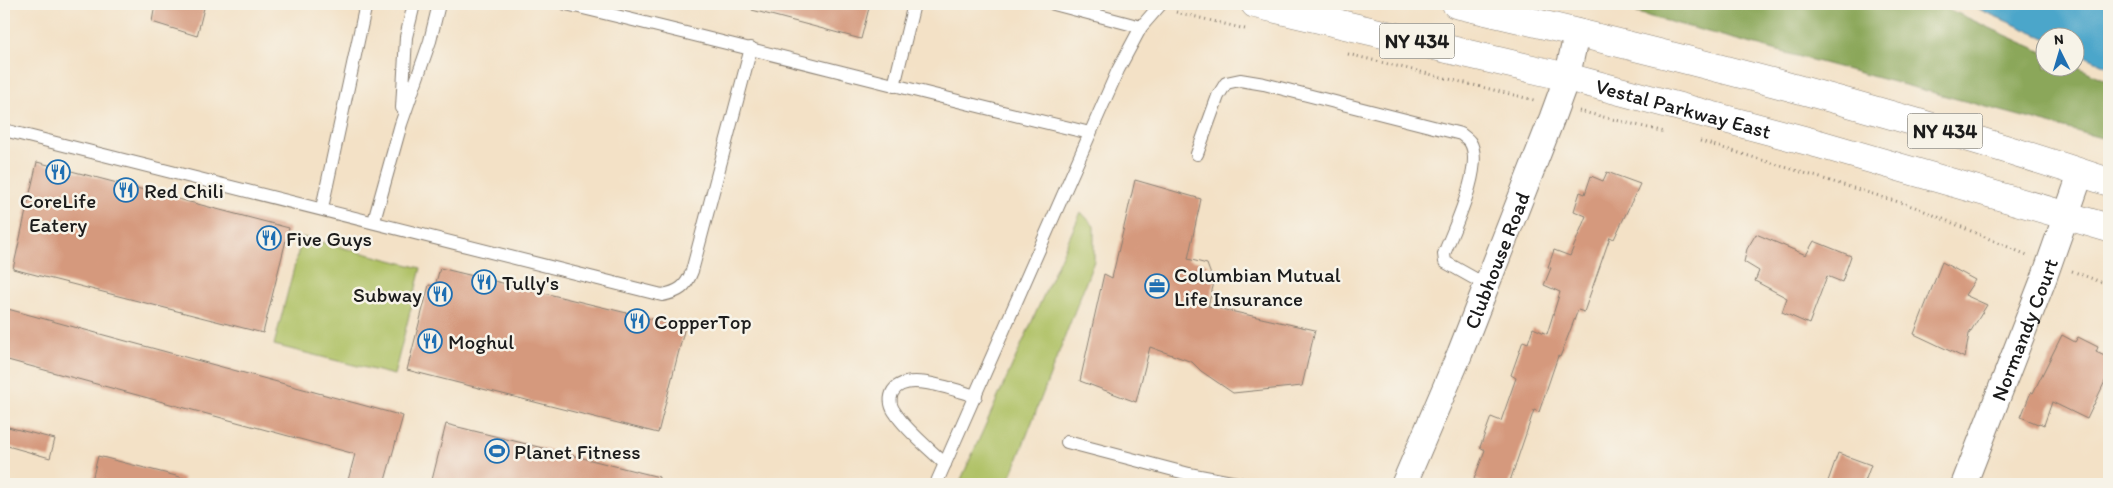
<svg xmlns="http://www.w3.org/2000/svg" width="2113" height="488" viewBox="0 0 2113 488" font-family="Itim,sans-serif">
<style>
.green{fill:#afc165;stroke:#666e40}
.forest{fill:#8ba75a;stroke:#54623b}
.water{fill:#4ca6ca;stroke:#346173}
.building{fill:#d5997d}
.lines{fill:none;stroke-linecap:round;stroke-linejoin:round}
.lane-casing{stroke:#887e71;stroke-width:14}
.street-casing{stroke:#887e71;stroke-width:27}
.primary-casing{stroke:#887e71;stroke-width:29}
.path{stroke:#887e71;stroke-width:3;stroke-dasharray:1 4;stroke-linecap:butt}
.lane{stroke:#fff;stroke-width:12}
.street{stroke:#fff;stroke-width:25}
.primary{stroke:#fff;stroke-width:28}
.labels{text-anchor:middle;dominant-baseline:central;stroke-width:5;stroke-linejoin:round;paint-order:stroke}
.shield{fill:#f7f3e8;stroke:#5e5c59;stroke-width:1}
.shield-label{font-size:20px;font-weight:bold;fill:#1c1c1c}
.street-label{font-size:21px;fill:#1c1c1c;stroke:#f7f3e8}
.poi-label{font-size:21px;fill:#1c1c1c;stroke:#f7f3e8;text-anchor:start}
</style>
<rect width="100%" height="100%" fill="#f7f3e8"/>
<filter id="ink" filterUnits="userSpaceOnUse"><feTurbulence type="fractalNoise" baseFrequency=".02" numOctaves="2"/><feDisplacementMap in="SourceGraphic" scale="10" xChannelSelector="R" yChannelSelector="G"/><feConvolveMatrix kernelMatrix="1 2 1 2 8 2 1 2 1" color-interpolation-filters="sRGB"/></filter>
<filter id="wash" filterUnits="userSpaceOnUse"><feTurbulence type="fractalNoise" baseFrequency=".0096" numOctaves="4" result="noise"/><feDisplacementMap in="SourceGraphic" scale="20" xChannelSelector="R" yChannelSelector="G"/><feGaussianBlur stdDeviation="1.12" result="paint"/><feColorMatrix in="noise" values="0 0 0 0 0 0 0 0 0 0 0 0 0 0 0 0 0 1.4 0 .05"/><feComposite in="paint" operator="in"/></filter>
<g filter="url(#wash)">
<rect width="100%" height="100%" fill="#f3e1c6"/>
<g class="green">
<polygon points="1081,212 1094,226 1094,261 1008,484 959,484"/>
<polygon points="302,237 421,268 394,375 274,345"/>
</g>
<polygon class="forest" points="1632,4 1937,4 2045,53 2046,68 2076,66 2109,82 2109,140 1637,13"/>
<polygon class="water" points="1967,4 2109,4 2109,67 2076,52 2076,38 2045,38"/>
<g id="blocks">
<g class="building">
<polygon points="155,4 205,4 197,36 152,22"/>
<polygon points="753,4 870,4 861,39 752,10"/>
<polygon points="37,162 289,228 263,333 13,269"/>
<polygon points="1607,172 1640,184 1614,239 1610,237 1584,312 1578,310 1560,357 1558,356 1539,412 1534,410 1509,484 1486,484 1474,479 1485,450 1480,447 1491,417 1501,421 1516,378 1511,375 1523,341 1528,343 1533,328 1547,334 1560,292 1544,285 1551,268 1548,267 1554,250 1570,256 1586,216 1574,211 1580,192 1585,194 1591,176 1603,181"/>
<polygon points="1135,180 1201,199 1188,259 1207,264 1211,275 1215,279 1208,306 1315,330 1302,386 1233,393 1201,371 1192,362 1150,347 1136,402 1080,381 1104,274 1112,278"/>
<polygon points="1756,234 1806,255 1814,241 1851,256 1842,282 1827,276 1809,324 1782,312 1787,298 1755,281 1759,271 1744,262 1747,249"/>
<polygon points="1942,262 1975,280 1965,295 1987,305 1969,334 1965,358 1914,334"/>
<polygon points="440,268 685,327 658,433 407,370 429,285 435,286"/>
<polygon points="4,308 403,416 384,484 347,484 355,454 4,359"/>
<polygon points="2062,335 2075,342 2078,337 2098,347 2096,352 2109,358 2109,373 2087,419 2052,402 2044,425 2039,423 2038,424 2021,417 2031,392 2033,393"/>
<polygon points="446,424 659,477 658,484 431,484"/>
<polygon points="4,426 55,439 50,458 4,445"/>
<polygon points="1838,453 1871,465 1864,484 1827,484"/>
<polygon points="98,456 184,478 183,484 91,484"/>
</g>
</g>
</g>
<g filter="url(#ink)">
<use href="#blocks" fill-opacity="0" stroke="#887e71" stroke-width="1"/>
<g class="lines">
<g class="lane-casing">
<g id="lane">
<path d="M566 4C741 45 915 92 1090 133"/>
<polyline points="1054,4 1141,27"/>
<polyline points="894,86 914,4"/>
<polyline points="402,108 406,37 414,4"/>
<path d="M4 130 662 295C679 292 686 287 692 271L751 48"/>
<path d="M1197 154 1218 96 1226 83 1240 80 1264 84 1461 134C1463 136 1468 139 1470 142 1485 165 1453 230 1444 254L1445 262 1486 285"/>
<polyline points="322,208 366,4"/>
<polyline points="374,221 401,124 430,41 439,4"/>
<polyline points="1067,442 1189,474 1242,484"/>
<path d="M945 464C931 450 906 430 896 414 891 408 889 400 892 393 903 369 957 391 976 396"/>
<polyline points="936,484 1118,70 1141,27 1161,4"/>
</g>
</g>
<g class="street-casing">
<g id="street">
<path id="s1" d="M1404 484 1460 353 1552 118 1567 77 1577 32"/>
<path id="s2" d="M1964 484 2044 278 2081 173"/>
</g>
</g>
<g class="primary-casing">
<g id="primary">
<path id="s3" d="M1255 4 1567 77 1819 144 2109 228"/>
<path d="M1456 4C1676 55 1895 111 2109 182"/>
</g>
</g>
<g class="path">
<polyline points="1176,12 1245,29"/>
<polyline points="1348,54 1534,100"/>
<polyline points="1579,111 1665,132"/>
<polyline points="1700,141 1915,207 2027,255"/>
<polyline points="2072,271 2109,285"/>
</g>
<use href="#lane" class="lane"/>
<use href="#street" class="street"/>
<use href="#primary" class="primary"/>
</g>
</g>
<defs>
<g id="restaurant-ring" transform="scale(1.25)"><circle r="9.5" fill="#f7f3e8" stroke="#1f6fb2" stroke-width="1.5"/><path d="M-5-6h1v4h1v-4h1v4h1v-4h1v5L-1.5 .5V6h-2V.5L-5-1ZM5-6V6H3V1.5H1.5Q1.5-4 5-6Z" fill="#1f6fb2"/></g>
<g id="office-ring" transform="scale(1.25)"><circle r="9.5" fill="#f7f3e8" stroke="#1f6fb2" stroke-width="1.5"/><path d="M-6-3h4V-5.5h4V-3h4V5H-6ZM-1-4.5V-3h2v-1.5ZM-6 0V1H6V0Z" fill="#1f6fb2"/></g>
<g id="stadium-ring" transform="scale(1.25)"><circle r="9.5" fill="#f7f3e8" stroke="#1f6fb2" stroke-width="1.5"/><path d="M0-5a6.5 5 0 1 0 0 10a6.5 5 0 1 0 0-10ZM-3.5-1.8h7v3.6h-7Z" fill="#1f6fb2"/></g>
</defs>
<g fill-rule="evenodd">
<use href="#restaurant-ring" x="58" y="172"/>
<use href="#restaurant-ring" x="126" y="190"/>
<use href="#restaurant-ring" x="269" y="238"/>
<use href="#restaurant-ring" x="484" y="282"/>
<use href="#office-ring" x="1157" y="286"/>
<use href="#restaurant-ring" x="440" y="294"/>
<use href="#restaurant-ring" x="637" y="321"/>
<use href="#restaurant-ring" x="430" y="341"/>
<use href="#stadium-ring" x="497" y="451"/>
</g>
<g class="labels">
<g class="shield">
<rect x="1379.5" y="23.5" width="75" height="35" rx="4"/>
<rect x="1907.5" y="113.5" width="75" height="35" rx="4"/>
</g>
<g class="shield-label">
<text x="1417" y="41">NY 434</text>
<text x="1945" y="131">NY 434</text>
</g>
<g class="street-label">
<text stroke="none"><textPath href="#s3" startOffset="441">Vestal Parkway East</textPath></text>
<text stroke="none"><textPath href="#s1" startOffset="242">Clubhouse Road</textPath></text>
<text stroke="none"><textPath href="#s2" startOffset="166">Normandy Court</textPath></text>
</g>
<g class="poi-label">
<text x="144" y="190">Red Chili</text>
<text x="58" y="200" text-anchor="middle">CoreLife<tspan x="58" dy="24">Eatery</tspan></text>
<text x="286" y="238">Five Guys</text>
<text x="1174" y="274">Columbian Mutual<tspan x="1174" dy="24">Life Insurance</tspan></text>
<text x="502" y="282">Tully's</text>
<text x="422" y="294" text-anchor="end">Subway</text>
<text x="654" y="321">CopperTop</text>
<text x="448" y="341">Moghul</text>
<text x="514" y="451">Planet Fitness</text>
</g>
</g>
<rect width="2113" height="488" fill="none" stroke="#f7f3e8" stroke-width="20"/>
<g transform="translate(2060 52) rotate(355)"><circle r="24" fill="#f7f3e8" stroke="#9f9d96"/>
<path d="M0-4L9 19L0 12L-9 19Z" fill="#1f6fb2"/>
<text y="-8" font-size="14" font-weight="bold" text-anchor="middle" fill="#1c1c1c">N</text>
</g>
</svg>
